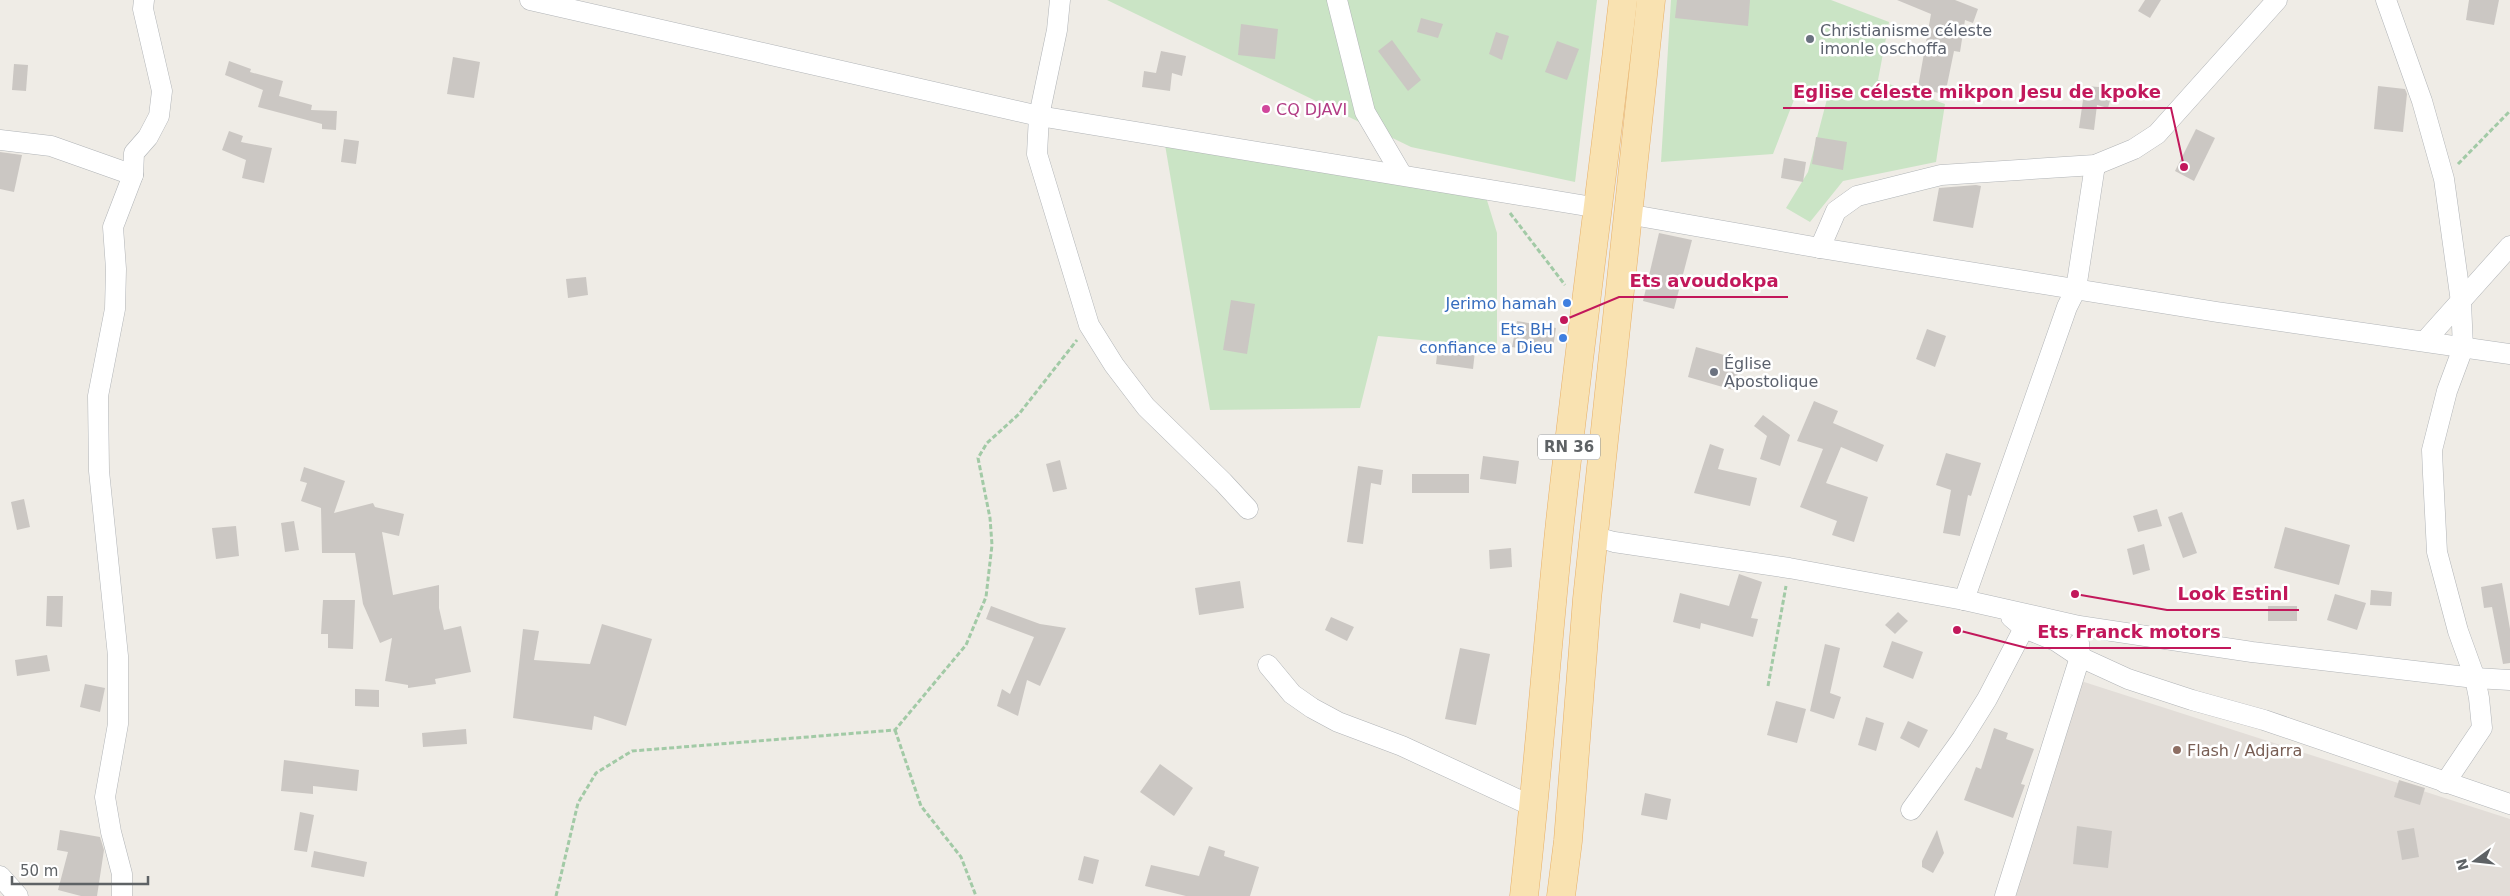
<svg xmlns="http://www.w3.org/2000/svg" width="2510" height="896" viewBox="0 0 2510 896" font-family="'DejaVu Sans',sans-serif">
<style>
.education{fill:#e2ddd8}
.green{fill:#cae4c5}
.building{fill:#cbc7c3}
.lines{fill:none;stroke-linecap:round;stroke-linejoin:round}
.street-casing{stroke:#b1b4b7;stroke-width:21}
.primary-casing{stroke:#e7af67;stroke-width:29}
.path{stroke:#a2caa6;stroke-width:3;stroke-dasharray:5 2.5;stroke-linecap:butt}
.street{stroke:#fff;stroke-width:20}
.primary{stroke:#f9e2b1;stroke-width:28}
.worship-dot{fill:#6b7280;stroke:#fff;stroke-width:2}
.hotel-dot{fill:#d1479c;stroke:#fff;stroke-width:2}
.shop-dot{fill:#3f7fe0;stroke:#fff;stroke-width:2}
.education-dot{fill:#8d6e63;stroke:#fff;stroke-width:2}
.labels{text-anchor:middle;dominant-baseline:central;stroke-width:5;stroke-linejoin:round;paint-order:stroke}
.shield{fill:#fff;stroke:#8e9193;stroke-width:1}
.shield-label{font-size:15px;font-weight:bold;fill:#5e6265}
.worship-label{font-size:16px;fill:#5b616d;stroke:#fff;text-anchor:start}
.hotel-label{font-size:16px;fill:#b23c85;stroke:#fff;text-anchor:start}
.shop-label{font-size:16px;fill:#366cbe;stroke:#fff;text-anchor:end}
.education-label{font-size:16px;fill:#785e54;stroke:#fff;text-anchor:start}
.leader{fill:none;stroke:#c2185b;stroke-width:2}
.callout-dot{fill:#c2185b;stroke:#fff;stroke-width:2}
.callout-label{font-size:18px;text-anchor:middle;font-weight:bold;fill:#c2185b;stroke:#fff;stroke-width:5;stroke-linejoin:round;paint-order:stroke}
</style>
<rect width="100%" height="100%" fill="#efece6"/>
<polygon class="education" points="2081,681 2510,819 2510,896 2013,896"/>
<g class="green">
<polygon points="1107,0 1597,0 1575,182 1411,147"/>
<polygon points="1671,0 1831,0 1889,22 1878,80 1945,104 1936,162 1843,181 1810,222 1786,208 1808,172 1827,99 1797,92 1773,154 1661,162"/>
<polygon points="1162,127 1482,184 1497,233 1497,347 1378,336 1360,408 1210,410"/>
</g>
<g class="building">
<polygon points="1677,0 1750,0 1748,26 1675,18"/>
<polygon points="1897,0 1955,0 1978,9 1973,23 1965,20 1960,52 1954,51 1945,95 1918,87 1931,14"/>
<polygon points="2145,0 2161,0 2150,18 2138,11"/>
<polygon points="2469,0 2499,0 2494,25 2466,20"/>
<polygon points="1421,18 1443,24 1438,38 1417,32"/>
<polygon points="1241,24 1278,29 1275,59 1238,55"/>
<polygon points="1496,32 1509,36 1502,60 1489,54"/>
<polygon points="1392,40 1421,80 1408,91 1378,51"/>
<polygon points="1557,41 1579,49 1567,80 1545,72"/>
<polygon points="1161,51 1186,56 1182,76 1172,73 1170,91 1142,87 1144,71 1156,73"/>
<polygon points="453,57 480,62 474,98 447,94"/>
<polygon points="229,61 251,69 250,72 283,81 279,96 312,105 311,110 337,111 336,130 322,129 322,124 258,107 263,90 225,75"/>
<polygon points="14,64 28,65 26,91 12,90"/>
<polygon points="2085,86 2099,87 2112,93 2108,108 2097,105 2094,130 2079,128"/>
<polygon points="2378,86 2405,89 2407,94 2403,132 2374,129"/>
<polygon points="2196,129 2215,138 2194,181 2175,171"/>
<polygon points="229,131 243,136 241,142 272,148 264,183 242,178 246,160 222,150"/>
<polygon points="1816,137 1847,142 1843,170 1812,164"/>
<polygon points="344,139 359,141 356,164 341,162"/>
<polygon points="0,152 22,155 14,192 0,189"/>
<polygon points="1784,158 1806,162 1803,182 1781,178"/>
<polygon points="1976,185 1981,186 1973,228 1933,221 1939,188"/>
<polygon points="1659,233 1692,240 1674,309 1643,301"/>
<polygon points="586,277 588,295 568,298 566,279"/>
<polygon points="1231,300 1255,304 1247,354 1223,350"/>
<polygon points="1517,321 1556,328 1552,354 1512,347"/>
<polygon points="1927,329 1946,336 1935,367 1916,359"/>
<polygon points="1438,346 1475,351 1473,369 1436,364"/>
<polygon points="1696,347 1742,360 1733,390 1688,377"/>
<polygon points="1814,401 1838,411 1833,423 1884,445 1877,462 1841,447 1826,483 1868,497 1854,542 1832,535 1837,521 1800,507 1823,449 1797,441"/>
<polygon points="1763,415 1790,435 1780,466 1760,459 1767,436 1754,426"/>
<polygon points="1710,444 1724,449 1718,469 1757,478 1750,506 1694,493"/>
<polygon points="1946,453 1981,463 1971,496 1968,495 1960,536 1943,533 1951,490 1936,485"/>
<polygon points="1483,456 1519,461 1516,484 1480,479"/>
<polygon points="1060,460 1067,489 1053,492 1046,464"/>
<polygon points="1358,466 1383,470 1381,485 1371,483 1363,544 1347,542"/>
<polygon points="304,467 345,481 334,513 373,503 375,507 404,514 399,536 382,532 393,595 439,585 439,608 444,630 461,626 471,672 435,679 436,684 408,688 408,685 385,681 392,638 380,643 363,604 355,553 322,553 321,508 301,501 307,483 300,481"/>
<rect x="1412" y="474" width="57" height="19"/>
<polygon points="24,499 30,527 17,530 11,502"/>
<polygon points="2157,509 2162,526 2138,532 2133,516"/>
<polygon points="2182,512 2197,553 2183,558 2168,517"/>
<polygon points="294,521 299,550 285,552 281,523"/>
<polygon points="236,526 239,556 216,559 212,528"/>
<polygon points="2285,527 2350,545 2339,585 2274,568"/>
<polygon points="2144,544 2150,570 2133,575 2127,549"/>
<polygon points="1511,548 1512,567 1490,569 1489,550"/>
<polygon points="1739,574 1762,582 1751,618 1758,619 1753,637 1701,623 1700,629 1673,622 1680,593 1729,606"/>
<polygon points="1240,581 1244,608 1199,615 1195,588"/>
<polygon points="2502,583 2510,629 2510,663 2503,664 2492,607 2484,608 2481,587"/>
<polygon points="2371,590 2392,592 2391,606 2370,605"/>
<polygon points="2335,594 2366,603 2357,630 2327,620"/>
<polygon points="47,596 63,596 62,627 46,626"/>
<polygon points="323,600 355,600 353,649 328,648 328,634 321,634"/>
<polygon points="991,606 1040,624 1066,628 1040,686 1027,680 1018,716 997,706 1002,689 1010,694 1034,637 986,619"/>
<rect x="2268" y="606" width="29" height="15"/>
<polygon points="1898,612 1908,621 1895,634 1885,625"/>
<polygon points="1331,617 1354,627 1347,641 1325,630"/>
<polygon points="602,624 652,639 626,726 594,716 592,730 513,718 523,629 539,631 534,660 590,664"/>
<polygon points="1892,641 1923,652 1913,679 1883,667"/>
<polygon points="1825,644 1840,648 1830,693 1841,697 1834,719 1810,711"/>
<polygon points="1460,648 1490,654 1476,725 1445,719"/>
<polygon points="47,655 50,671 17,676 15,660"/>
<polygon points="85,684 105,688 100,712 80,707"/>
<polygon points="355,689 379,690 379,707 355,706"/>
<polygon points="1776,701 1806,709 1797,743 1767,735"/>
<polygon points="1866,717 1884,723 1876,751 1858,745"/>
<polygon points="1908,721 1928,730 1919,748 1900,738"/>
<polygon points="1994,728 2008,733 2006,739 2034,749 2021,784 2025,785 2013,818 1964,800 1976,767 1981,769"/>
<polygon points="466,729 467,744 423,747 422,733"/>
<polygon points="284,760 359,770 357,791 313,786 313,794 281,791"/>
<polygon points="1160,764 1193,788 1174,816 1140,792"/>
<polygon points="2399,780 2425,788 2420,805 2394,797"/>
<polygon points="1645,793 1671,799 1667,820 1641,815"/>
<polygon points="300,812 314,815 307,852 294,850"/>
<polygon points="2077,826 2112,831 2108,868 2073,864"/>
<polygon points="2414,828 2419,857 2402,860 2397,831"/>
<polygon points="60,830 100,837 104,850 97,896 81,896 58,890 68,852 57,850"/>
<polygon points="1937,830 1944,853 1933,873 1922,867 1922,861"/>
<polygon points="1209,846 1225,851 1224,856 1259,867 1250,896 1186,896 1145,886 1151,865 1199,876"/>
<polygon points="314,851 367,862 364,877 311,867"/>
<polygon points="1084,856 1099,860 1093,884 1078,880"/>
</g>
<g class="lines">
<g class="street-casing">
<g id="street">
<polyline points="530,0 1039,116 1599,208"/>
<polyline points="1060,0 1057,30 1039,116 1037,154 1089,325 1114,365 1146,407 1223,482 1248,509"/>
<polyline points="1337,0 1365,112 1402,175"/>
<polyline points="2386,0 2422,101 2444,179 2461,302 2463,348 2447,391 2432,450 2433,474 2437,552 2458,631 2475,678 2479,698 2482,728 2445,783"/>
<polyline points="0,140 51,146 133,175"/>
<polyline points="1627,214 1820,248 2217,312 2510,354"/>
<polyline points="1820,248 1836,211 1857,196 1941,175 2095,165 2134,149 2157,134 2277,0"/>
<polyline points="2425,341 2510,246"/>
<polyline points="1593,536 1614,542 1789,568 1964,600 2079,626 2252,652 2475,678 2510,680"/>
<polyline points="1964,600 2067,307 2076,289 2095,165"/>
<polyline points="2011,617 2024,628 2056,641 2080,657 2128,679 2192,700 2264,720 2510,804"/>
<polyline points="1268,665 1292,694 1312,708 1338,722 1402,746 1534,807"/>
<polyline points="1911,810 1962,739 1987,699 2024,628"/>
<polyline points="0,876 18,896"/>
<polyline points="122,896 122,874 111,832 105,797 118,724 118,656 99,471 98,396 115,309 116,269 113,227 133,175 134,153 148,137 159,116 162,91 143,9 144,0"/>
<polyline points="2005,896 2080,657 2079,643"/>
</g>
</g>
<g class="primary-casing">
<g id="primary">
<path d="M1524 896C1538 771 1547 646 1560 522 1579 348 1603 174 1623 0"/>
<polyline points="1561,896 1568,841 1587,599 1651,0"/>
</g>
</g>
<g class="path">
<polyline points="2458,164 2510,111"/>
<polyline points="1510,213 1565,285"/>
<polyline points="1768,686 1786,586"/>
<polyline points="895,730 921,806 961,857 976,896"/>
<polyline points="556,896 578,803 596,773 632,751 895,730 966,645 986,597 992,545 990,518 978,458 987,443 1019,414 1077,340"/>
</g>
<use href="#street" class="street"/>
<use href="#primary" class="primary"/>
</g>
<g class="worship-dot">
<circle cx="1810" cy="39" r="5"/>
<circle cx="1714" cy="372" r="5"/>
</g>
<circle class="hotel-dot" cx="1266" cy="109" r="5"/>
<g class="shop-dot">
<circle cx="1567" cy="303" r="5"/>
<circle cx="1563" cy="338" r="5"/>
</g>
<circle class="education-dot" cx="2177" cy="750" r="5"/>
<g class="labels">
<rect class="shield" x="1538" y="434.5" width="62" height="25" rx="4"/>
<g class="shield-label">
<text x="1569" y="447">RN 36</text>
</g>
<g class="worship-label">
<text x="1820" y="30">Christianisme céleste<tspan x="1820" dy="18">imonle oschoffa</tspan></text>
<text x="1724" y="363">Église<tspan x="1724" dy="18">Apostolique</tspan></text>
</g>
<g class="hotel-label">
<text x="1276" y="109">CQ DJAVI</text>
</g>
<g class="shop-label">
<text x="1557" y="303">Jerimo hamah</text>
<text x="1553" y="329">Ets BH<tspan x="1553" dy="18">confiance a Dieu</tspan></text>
</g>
<g class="education-label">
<text x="2187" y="750">Flash / Adjarra</text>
</g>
</g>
<path class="leader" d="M2184 167L2171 108H1783M1564 320L1619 297H1788M2075 594L2167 610H2299M1957 630L2027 648H2231"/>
<g class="callout-dot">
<circle cx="2184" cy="167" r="5"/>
<circle cx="1564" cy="320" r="5"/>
<circle cx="2075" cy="594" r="5"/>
<circle cx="1957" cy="630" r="5"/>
</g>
<g class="callout-label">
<text x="1977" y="98">Eglise céleste mikpon Jesu de kpoke</text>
<text x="1704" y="287">Ets avoudokpa</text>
<text x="2233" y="600">Look Estinl</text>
<text x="2129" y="638">Ets Franck motors</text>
</g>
<g transform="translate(2475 861) rotate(255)" stroke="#ffffff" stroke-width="4" paint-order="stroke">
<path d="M0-4L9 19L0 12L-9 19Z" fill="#5e6265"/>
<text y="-8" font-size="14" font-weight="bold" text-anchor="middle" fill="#5e6265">N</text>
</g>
<path d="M12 876v8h136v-8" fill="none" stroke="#5e6265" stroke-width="2.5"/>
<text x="20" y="876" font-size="15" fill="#5e6265" stroke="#ffffff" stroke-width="4" paint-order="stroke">50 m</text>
</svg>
